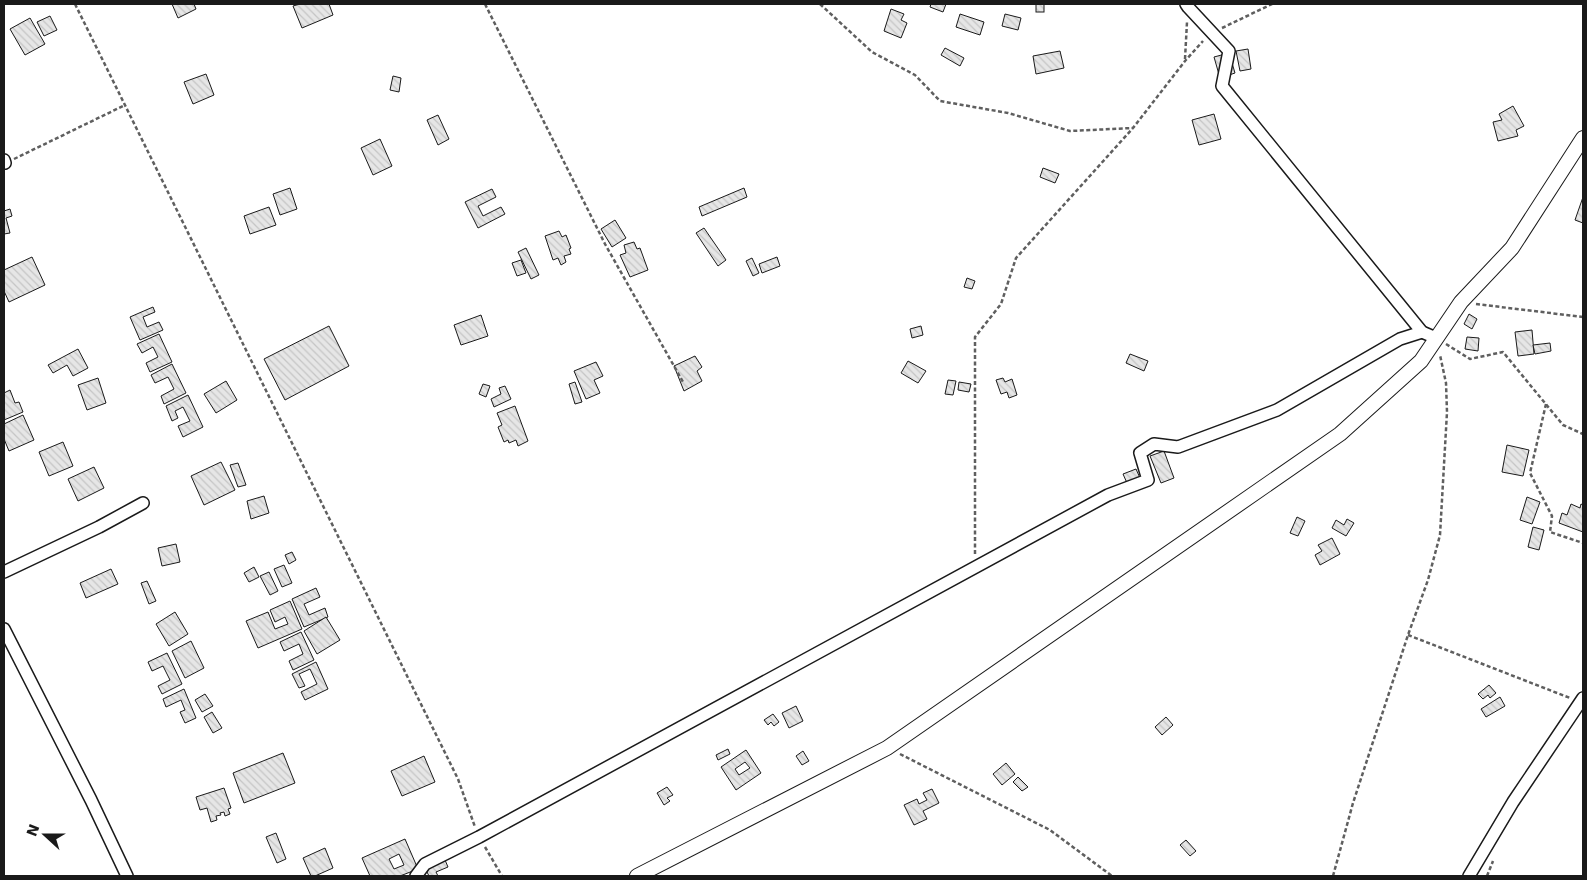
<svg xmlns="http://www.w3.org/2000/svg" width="1587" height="880" viewBox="0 0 1587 880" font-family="'DejaVu Sans',sans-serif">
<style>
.building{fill:url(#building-back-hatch);stroke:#1a1a1a;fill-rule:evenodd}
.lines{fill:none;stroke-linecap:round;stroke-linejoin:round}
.minor-casing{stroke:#1a1a1a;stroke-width:14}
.tertiary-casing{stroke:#1a1a1a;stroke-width:16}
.path{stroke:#5f5f5f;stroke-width:2.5;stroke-dasharray:4 2.5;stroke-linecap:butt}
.minor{stroke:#fff;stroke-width:11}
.tertiary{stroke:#fff;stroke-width:14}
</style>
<defs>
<pattern id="building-back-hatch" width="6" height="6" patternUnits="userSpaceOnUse" patternTransform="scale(1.25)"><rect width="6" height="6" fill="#e6e6e6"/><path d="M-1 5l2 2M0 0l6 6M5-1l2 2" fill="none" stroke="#c5c5c5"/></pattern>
</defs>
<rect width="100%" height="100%" fill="#fff"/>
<g class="building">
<polygon points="172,4 194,4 196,9 178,18"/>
<polygon points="300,4 329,4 333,15 302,28 293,6"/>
<polygon points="931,4 946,4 943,12 930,7"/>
<rect x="1036" y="4" width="8" height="8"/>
<polygon points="891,9 904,14 901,20 907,23 901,38 884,31"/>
<polygon points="960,14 984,22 980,35 956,27"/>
<polygon points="1005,14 1021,18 1018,30 1002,26"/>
<polygon points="50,16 57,30 44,36 37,22"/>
<polygon points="30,18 45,44 25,55 10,29"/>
<polygon points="945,48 964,58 960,66 941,55"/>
<polygon points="1248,49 1251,69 1240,71 1236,51"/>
<polygon points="1060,51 1064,68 1036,74 1033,56"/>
<polygon points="1229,53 1235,73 1220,78 1214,57"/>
<polygon points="206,74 214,95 193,104 184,82"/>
<polygon points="393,76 401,78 399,92 390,90"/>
<polygon points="1513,106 1524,126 1516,130 1518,136 1498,141 1493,122 1502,120 1499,114"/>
<polygon points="1214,114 1221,139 1199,145 1192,120"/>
<polygon points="438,115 449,139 438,145 427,120"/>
<polygon points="380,139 392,166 373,175 361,148"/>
<polygon points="1043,168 1059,174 1055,183 1040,177"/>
<polygon points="290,188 297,209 280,215 273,194"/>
<polygon points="744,188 747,197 702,216 699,207"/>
<polygon points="492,189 496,197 478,206 483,216 501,207 505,214 478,228 465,202"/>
<polygon points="1583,197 1583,223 1575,220"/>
<polygon points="269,207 276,225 250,234 244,216"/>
<polygon points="10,209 12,216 6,218 10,233 4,234 4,211"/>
<polygon points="615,220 626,238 612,247 601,229"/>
<polygon points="704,228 726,260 718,266 696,233"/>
<polygon points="559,231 562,237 566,235 571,248 569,249 571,254 564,256 566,262 561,265 558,258 553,260 545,236"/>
<polygon points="634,242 637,249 640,248 648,270 630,277 620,255 626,253 624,245"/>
<polygon points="526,248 539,275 531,279 518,252"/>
<polygon points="32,257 45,285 9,302 4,291 4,270"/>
<polygon points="777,257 780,266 762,273 759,264"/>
<polygon points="752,258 759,273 753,276 746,261"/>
<polygon points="521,260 526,273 517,276 512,263"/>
<polygon points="967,278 975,281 972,289 964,287"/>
<polygon points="153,307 155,312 143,317 147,327 159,322 163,330 140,340 130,317"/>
<polygon points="1469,314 1477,319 1472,329 1464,324"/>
<polygon points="481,315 488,336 461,345 454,325"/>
<polygon points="329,326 349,366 285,400 264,359"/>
<polygon points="921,326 923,335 912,338 910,329"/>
<polygon points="1532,330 1534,354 1518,356 1515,332"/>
<polygon points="159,334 172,362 150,372 146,363 158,357 153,347 142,353 137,344"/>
<polygon points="1467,337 1479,338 1478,351 1465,349"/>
<polygon points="1550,343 1551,351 1535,354 1533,345"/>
<polygon points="78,349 88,368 73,376 67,365 53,373 48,365"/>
<polygon points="1130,354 1148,361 1144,371 1126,363"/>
<polygon points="695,356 702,367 697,371 702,381 684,391 674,366"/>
<polygon points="908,361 926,371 918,383 901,373"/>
<polygon points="596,362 603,376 594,380 600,393 586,399 574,371"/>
<polygon points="172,364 186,393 164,404 161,396 174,389 168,377 155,383 151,375"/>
<polygon points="98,378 106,403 87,410 78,385"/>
<polygon points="1003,378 1005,382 1012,379 1017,395 1009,398 1007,392 1001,394 996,380"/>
<polygon points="948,380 956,381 953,395 945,394"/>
<polygon points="226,381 237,400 216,413 204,394"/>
<polygon points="575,382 582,402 575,404 569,384"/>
<polygon points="959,382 971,384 969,392 958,390"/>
<polygon points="483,384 490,386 486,397 479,394"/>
<polygon points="505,386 511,399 494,407 491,399 501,394 499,388"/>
<polygon points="10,390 15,403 19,402 23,412 4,420 4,393"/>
<polygon points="188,395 203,427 183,437 178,426 190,421 183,407 175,411 178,418 172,421 166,406"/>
<polygon points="515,406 528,441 518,446 516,440 509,443 508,440 504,442 498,427 502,425 497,413"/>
<polygon points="23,415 34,440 9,451 4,439 4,424"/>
<polygon points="63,442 73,466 49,476 39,452"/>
<polygon points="1507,445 1529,450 1523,476 1502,472"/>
<polygon points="1164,451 1174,478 1161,483 1150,456"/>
<polygon points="221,462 235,490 204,505 191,476"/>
<polygon points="238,463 246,485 238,487 230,465"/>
<polygon points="94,467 104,488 78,501 68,479"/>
<polygon points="1136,469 1140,478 1127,483 1123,474"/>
<polygon points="264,496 269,513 251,519 247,501"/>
<polygon points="1527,497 1540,502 1532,524 1520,520"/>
<polygon points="1571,504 1580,508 1581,504 1583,505 1583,532 1559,523 1562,513 1567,515"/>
<polygon points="1297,517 1305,521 1298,536 1290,533"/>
<polygon points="1347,519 1354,523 1346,536 1332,528 1336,520 1344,525"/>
<polygon points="1533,527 1544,530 1539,550 1528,547"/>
<polygon points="1332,538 1340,554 1320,565 1315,555 1322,551 1318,545"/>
<polygon points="176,544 180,562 162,566 158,548"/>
<polygon points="292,552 296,560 289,564 285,555"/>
<polygon points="284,565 292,583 282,587 274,569"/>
<polygon points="254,567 259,577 249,582 244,573"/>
<polygon points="111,569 118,584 86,598 80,583"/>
<polygon points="269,572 278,591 270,595 260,576"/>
<polygon points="147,581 156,601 149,604 141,583"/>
<polygon points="316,588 320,597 304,604 309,615 325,608 328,617 304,627 292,599"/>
<polygon points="290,601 302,629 258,648 246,621 268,612 275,629 288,624 285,617 275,622 270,610"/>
<polygon points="175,612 188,634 169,646 156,624"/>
<polygon points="326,617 340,640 317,654 304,631"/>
<polygon points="301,632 314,660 293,670 289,661 303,654 299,644 284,651 280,642"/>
<polygon points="191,641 204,668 185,678 172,651"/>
<polygon points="167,653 182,684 162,694 158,686 170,680 163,666 152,671 148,662"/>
<polygon points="316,662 328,689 305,700 301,692 317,684 310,669 299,674 305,686 299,688 292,674"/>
<polygon points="1489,685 1496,693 1490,698 1488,695 1483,699 1478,694"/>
<polygon points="184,689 196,718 185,723 180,712 185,710 181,700 166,707 163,699"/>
<polygon points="205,694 213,706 202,712 195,700"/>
<polygon points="1500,697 1505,706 1486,717 1481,709"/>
<polygon points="796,706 803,721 789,728 782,713"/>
<polygon points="212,712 222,728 213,733 204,717"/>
<polygon points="773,714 779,722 774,726 771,722 768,725 764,720"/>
<polygon points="1166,717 1173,725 1162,735 1155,727"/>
<polygon points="728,749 730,754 718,760 716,755"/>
<path d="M746 750 761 773 736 790 721 767ZM745 762 750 768 739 775 735 769Z"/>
<polygon points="803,751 809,761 802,765 796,756"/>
<polygon points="283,753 295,783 244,803 233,773"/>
<polygon points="424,756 435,782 402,796 391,771"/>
<polygon points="1006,763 1015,774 1002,785 993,774"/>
<polygon points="1018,777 1028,787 1022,791 1013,782"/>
<polygon points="667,787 673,795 667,798 670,801 664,805 657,793"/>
<polygon points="224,788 231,808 228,809 230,814 225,816 224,812 220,813 221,815 216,816 217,820 211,822 207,808 200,810 196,797"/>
<polygon points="932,789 939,803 923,811 927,819 914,825 904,805 917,799 919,804 927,800 923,793"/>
<polygon points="276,833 286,859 277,863 266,837"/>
<path d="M405 839 418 869 400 876H370L362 858ZM399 854 404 865 394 869 389 859Z"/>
<polygon points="1186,840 1196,851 1190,856 1180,845"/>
<polygon points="325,848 333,868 315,876 311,876 303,858"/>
<polygon points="445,860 448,867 436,872 438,876 429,876 425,868"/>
</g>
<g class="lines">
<g class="minor-casing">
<g id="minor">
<polyline points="1186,4 1188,7 1229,51 1222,86 1422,332 1436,338"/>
<polyline points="4,160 5,163"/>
<polyline points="4,572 99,527 143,503"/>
<polyline points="4,629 91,800 127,876"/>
<polyline points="416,876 425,864 479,837 1108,495 1148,480 1140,453 1154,444 1178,447 1277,410 1400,339 1422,332"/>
<polyline points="1469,876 1513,802 1583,698"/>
</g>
</g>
<g class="tertiary-casing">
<polyline id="tertiary" points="637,876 887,748 1340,434 1421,361 1461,302 1512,248 1583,138"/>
</g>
<g class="path">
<polyline points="75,4 458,779 475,827"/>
<polyline points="485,4 605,244 683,382"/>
<polyline points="820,4 872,52 915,75 940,101 1008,113 1070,131 1133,128"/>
<polyline points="1222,28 1272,4"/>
<polyline points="1185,59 1187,22"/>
<polyline points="14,159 125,105"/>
<polyline points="1476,304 1583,317"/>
<polyline points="1446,344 1470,359 1503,352 1563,425 1583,434"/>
<polyline points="1546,404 1530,473 1552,516 1550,532 1583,543"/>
<polyline points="975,554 975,337 1001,304 1016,258 1133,128 1185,61 1203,41"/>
<polyline points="1408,635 1570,698"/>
<polyline points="900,754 1050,830 1112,876"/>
<polyline points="485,847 502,876"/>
<polyline points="1333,876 1353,803 1408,635 1428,580 1440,535 1447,412 1446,383 1440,355"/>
<polyline points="1487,876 1493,861"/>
</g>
<use href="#minor" class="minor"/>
<use href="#tertiary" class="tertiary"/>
</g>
<rect width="1587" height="880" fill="none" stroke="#1a1a1a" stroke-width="10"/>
<g transform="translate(45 835) rotate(291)" stroke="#ffffff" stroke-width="4" paint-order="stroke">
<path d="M0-4L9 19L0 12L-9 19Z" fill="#1a1a1a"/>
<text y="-8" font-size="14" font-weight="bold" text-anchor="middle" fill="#1a1a1a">N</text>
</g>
</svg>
